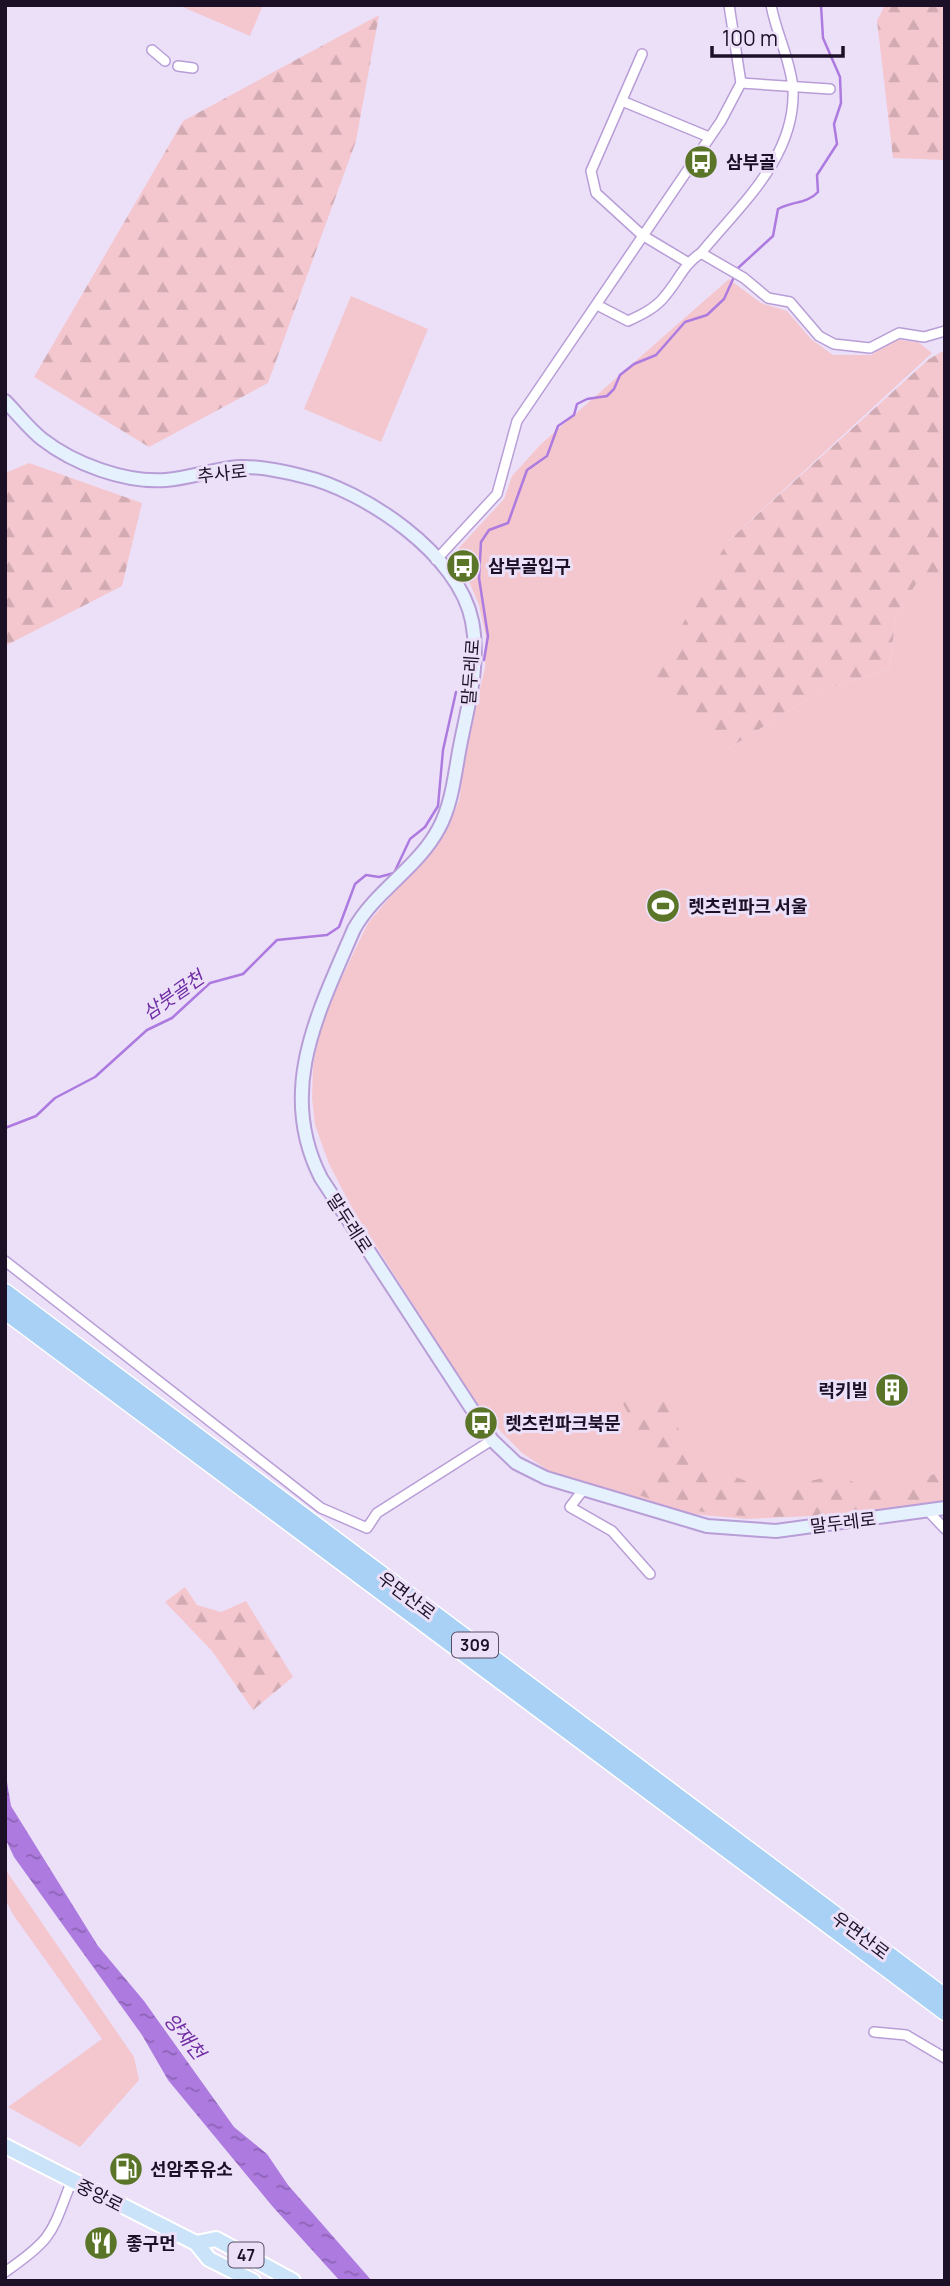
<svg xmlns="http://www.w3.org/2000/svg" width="950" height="2286" viewBox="0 0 950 2286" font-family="Manrope,'Noto Sans KR',sans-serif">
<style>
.green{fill:#f4c7cf}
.forest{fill:url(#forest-firs)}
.water{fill:url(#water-ripples)}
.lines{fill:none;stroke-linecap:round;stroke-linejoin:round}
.stream{stroke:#ad7adf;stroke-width:2.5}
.street-casing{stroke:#b89dd7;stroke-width:12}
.secondary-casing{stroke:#b89dd7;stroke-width:16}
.primary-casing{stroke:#fff;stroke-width:18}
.highway-casing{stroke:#fff;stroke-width:19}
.street{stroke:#fff;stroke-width:9}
.secondary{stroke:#e5f1fc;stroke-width:12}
.primary{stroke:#cbe3f9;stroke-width:14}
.highway{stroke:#a9d1f5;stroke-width:16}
.labels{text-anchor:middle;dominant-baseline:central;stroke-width:6;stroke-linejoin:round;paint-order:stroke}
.shield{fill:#ece0f9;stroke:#5a4e65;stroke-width:2}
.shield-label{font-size:16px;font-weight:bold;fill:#1b1025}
.poi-label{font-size:18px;font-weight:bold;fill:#1b1025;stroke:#ece0f9;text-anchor:start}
.street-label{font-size:18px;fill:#1b1025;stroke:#ece0f9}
.water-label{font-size:19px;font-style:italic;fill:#6f2ca3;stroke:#ece0f9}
</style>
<defs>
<pattern id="forest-firs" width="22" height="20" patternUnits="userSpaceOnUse" patternTransform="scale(1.75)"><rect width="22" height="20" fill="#f4c7cf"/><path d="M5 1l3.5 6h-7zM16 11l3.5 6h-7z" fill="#d1aab2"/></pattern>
<pattern id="water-ripples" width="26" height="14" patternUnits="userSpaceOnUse" patternTransform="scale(1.75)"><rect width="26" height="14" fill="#ad7adf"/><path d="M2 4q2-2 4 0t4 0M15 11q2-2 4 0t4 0" fill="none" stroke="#8c63b5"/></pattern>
</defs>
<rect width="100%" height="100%" fill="#ece0f9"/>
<g class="green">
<polygon points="178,5 263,5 250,36"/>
<polygon points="729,279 761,303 787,311 811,339 833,355 871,355 893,339 918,342 932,353 727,542 726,750 822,690 889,669 896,617 923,571 945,582 945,1505 890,1512 747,1519 692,1514 561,1479 522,1453 481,1411 353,1210 329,1164 315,1125 312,1098 313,1066 322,1018 368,923 444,833 459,801 468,737 485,668 486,636 479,605 456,551 504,499 512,476 541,444"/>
<polygon points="351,296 428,329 381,442 304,409"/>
<polygon points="5,1869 134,2057 139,2080 80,2147 8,2107 102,2039 14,1916 5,1899"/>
</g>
<g class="forest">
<polygon points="885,5 945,5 945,160 893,158 877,21"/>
<polygon points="379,15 356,141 268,383 149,447 34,377 183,121"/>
<polygon points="945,350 945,582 923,572 896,617 889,669 822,690 726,750 648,688 727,542 929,359"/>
<polygon points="29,463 142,503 122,586 5,646 5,473"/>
<path d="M619 1397 665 1399 692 1459 770 1491 835 1475 877 1491 945 1471V1501C864 1513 778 1524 697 1511 671 1507 644 1496 619 1489L660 1470Z"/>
<polygon points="185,1587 197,1605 221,1612 246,1601 293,1677 253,1710 212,1651 165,1602"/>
</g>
<polygon class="water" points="5,1770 11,1806 98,1946 144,2001 234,2127 267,2154 288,2185 372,2281 340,2281 273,2207 168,2080 142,2035 14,1857 5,1838"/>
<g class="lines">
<g class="stream">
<path d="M484 660 488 636 479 578 481 542 489 530 508 523 527 470 547 456 558 426 574 415 577 404 587 399 607 396 614 389 620 375 634 364 656 355 685 322 707 315 724 299 738 268 773 236 778 209C792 201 807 204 818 192L817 175 837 144 834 124 841 103 840 77 823 38 821 5"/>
<polyline points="5,1128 36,1116 55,1098 95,1077 147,1030 172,1018 210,983 243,974 277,940 327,935 339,927 355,884 366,875 379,877 394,873 410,839 425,827 438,806 443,750 456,692"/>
</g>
<g class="street-casing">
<g id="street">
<polyline points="152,50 165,61"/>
<polyline points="642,54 591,171 596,193 642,235 687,262"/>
<polyline points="178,66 193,68"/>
<polyline points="741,83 830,89"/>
<polyline points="622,101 709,137"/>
<polyline points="701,253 744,278 768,298 790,302 819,336 834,344 870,348 899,333 924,337 945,331"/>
<path d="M597 305 628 321C641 315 656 308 665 296 679 280 683 265 701 253 741 204 796 157 793 89 791 61 776 33 771 5"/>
<polyline points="436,560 497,494 517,421 721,121 741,83 729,5"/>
<polyline points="5,1261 321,1508 367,1528 377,1513 492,1440"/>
<polyline points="583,1490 570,1507 612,1531 650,1574"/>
<polyline points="929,1512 945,1529"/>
<polyline points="874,2032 906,2035 945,2058"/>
<path d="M5 2272C54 2238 51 2234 72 2180"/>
</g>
</g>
<g class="secondary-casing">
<path id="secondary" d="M5 401C17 413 29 429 42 439 74 464 125 483 166 480 190 478 214 469 239 467 258 466 282 471 302 476 364 490 459 554 472 621 480 661 469 702 461 741 455 770 453 802 439 828 418 868 376 890 354 929 319 1011 276 1090 321 1178L492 1440 516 1463 546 1478 707 1526 776 1531 945 1508"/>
</g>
<g class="primary-casing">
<g id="primary">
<polyline points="5,2146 196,2243 209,2259 253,2281"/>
<polyline points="196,2243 216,2239 293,2281"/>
</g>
</g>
<g class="highway-casing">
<g id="highway">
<polyline points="5,1292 945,1997"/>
<polyline points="5,1311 945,2012"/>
</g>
</g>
<use href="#street" class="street"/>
<use href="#secondary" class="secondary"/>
<use href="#primary" class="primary"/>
<use href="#highway" class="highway"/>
</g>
<defs>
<g id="bus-disc" transform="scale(1.75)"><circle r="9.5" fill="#5a7428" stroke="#ece0f9"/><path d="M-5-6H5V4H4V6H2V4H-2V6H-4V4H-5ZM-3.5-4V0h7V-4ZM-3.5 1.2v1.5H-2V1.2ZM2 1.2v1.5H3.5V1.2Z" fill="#fff"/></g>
<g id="stadium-disc" transform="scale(1.75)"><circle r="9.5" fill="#5a7428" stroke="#ece0f9"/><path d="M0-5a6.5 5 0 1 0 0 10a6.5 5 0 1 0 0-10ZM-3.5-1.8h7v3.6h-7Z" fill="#fff"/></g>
<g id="building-disc" transform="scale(1.75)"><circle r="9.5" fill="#5a7428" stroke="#ece0f9"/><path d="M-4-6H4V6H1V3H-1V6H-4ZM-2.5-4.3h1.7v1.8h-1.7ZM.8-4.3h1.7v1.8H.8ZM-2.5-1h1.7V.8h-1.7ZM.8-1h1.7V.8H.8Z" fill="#fff"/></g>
<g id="fuel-disc" transform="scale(1.75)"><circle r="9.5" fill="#5a7428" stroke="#ece0f9"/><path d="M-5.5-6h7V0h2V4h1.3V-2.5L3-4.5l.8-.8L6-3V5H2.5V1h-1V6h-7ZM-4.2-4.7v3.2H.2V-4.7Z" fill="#fff"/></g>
<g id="restaurant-disc" transform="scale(1.75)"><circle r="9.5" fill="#5a7428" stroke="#ece0f9"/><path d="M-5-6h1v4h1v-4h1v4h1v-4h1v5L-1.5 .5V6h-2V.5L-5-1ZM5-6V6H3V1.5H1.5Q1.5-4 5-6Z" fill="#fff"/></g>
</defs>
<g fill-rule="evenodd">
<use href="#bus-disc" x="701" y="162"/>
<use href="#bus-disc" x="463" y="566"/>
<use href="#stadium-disc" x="663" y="906"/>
<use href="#building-disc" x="892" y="1390"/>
<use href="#bus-disc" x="481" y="1423"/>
<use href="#fuel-disc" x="126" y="2169"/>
<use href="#restaurant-disc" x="101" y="2243"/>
</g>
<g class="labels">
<g class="shield">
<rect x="452" y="1632.5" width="46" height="25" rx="5"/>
<rect x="228.5" y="2242.5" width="35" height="25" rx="5"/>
</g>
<g class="shield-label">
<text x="475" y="1645">309</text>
<text x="246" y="2255">47</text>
</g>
<g class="poi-label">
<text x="726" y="162">삼부골</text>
<text x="488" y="566">삼부골입구</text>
<text x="688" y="906">렛츠런파크 서울</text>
<text x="868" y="1390" text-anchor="end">럭키빌</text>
<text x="505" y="1423">렛츠런파크북문</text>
<text x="150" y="2169">선암주유소</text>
<text x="126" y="2243">좋구먼</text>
</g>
<g class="street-label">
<text transform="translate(222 473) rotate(-6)">추사로</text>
<text transform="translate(470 672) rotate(-86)">말두레로</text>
<text transform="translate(350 1223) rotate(57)">말두레로</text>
<text transform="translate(843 1522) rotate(-7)">말두레로</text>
<text transform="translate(407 1595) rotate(37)">우면산로</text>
<text transform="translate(861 1935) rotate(37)">우면산로</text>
<text transform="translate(100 2195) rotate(27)">중앙로</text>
</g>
<g class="water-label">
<text transform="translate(173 995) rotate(-35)">삼붓골천</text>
<text transform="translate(185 2036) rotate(51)">양재천</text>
</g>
</g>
<rect width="950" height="2286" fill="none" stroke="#1b1025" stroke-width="14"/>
<path d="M712 46v10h131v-10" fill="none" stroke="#1b1025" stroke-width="3.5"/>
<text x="722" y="46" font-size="21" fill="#1b1025" stroke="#ece0f9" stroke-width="5" paint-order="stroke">100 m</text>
</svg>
